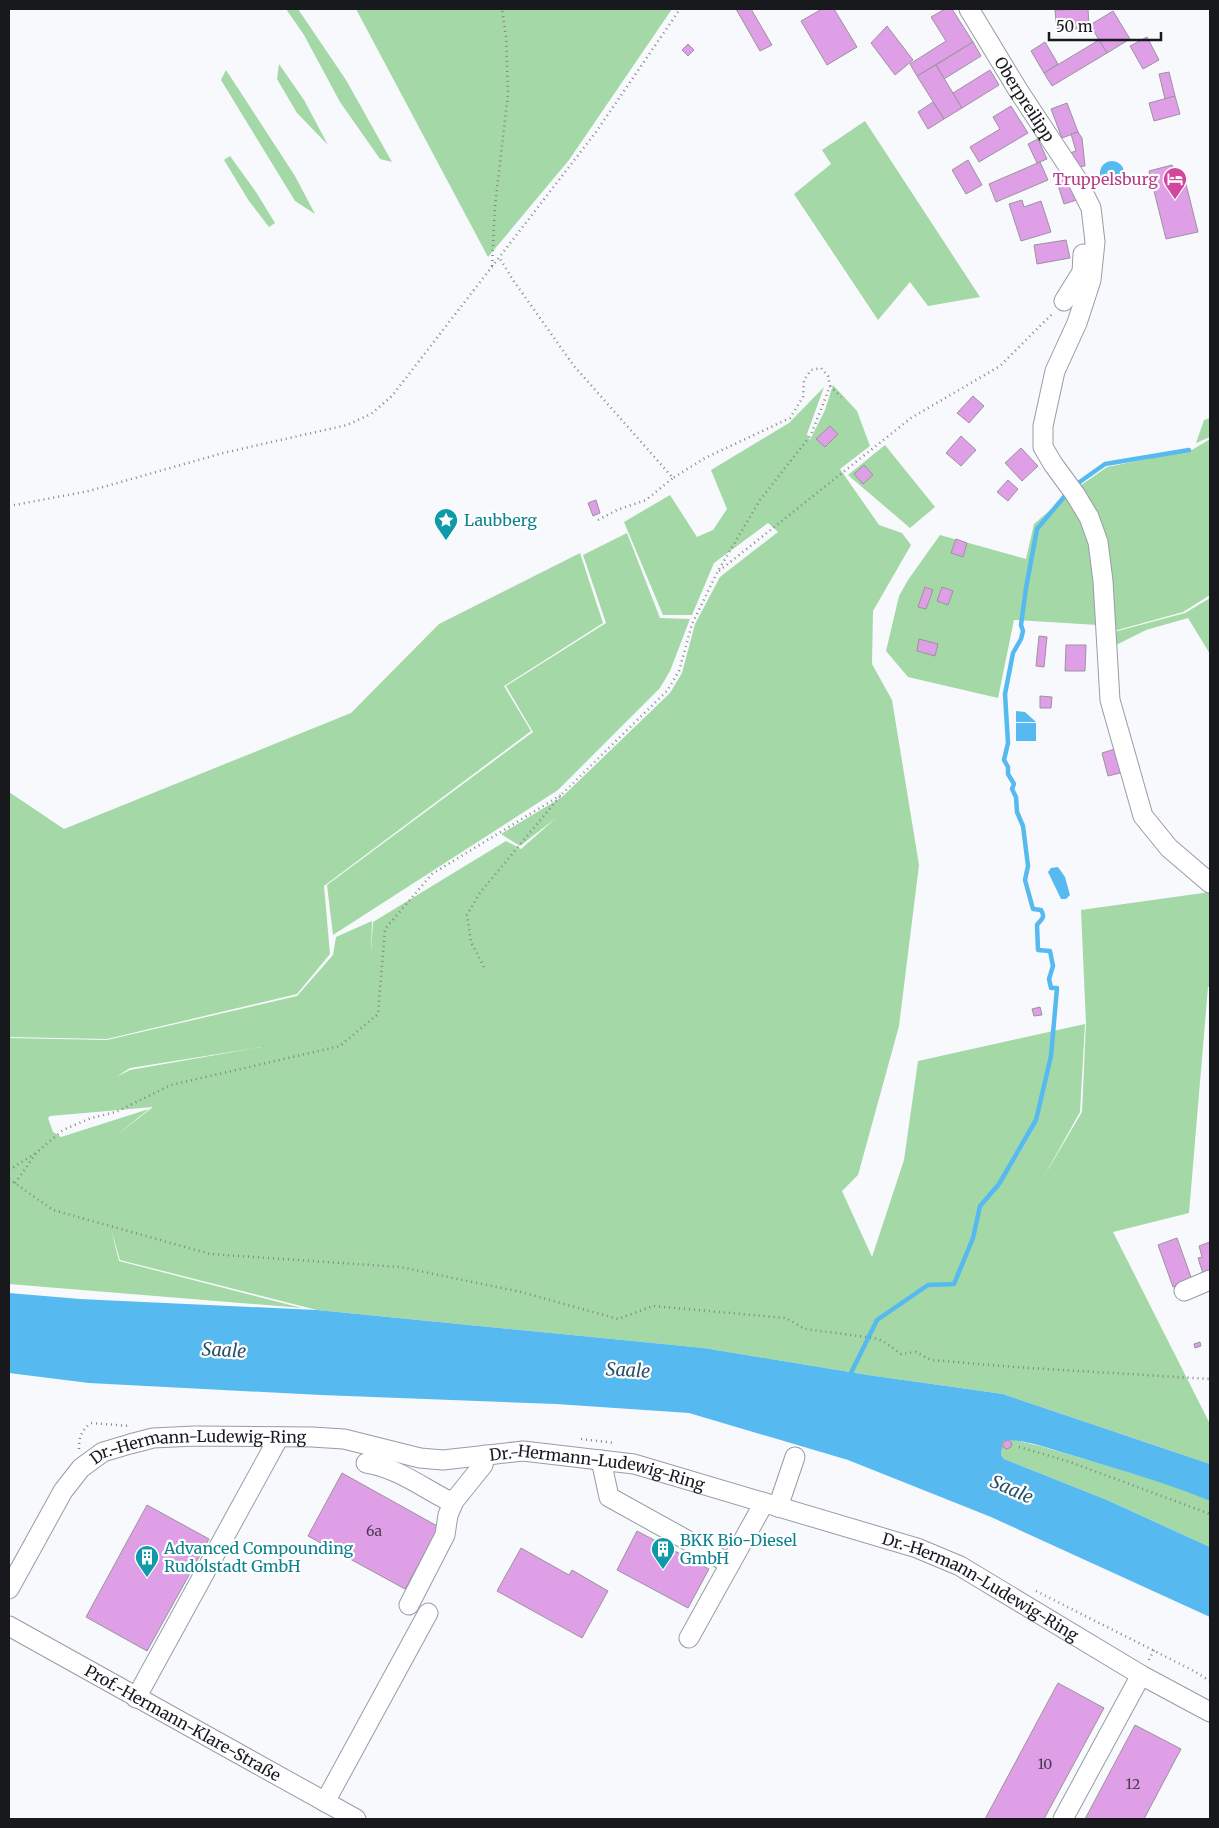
<svg xmlns="http://www.w3.org/2000/svg" width="1219" height="1828" viewBox="0 0 1219 1828" font-family="Merriweather,serif">
<style>
.green{fill:#a4d8a6;fill-rule:evenodd}
.water{fill:#56baf0}
.lines{fill:none;stroke-linecap:round;stroke-linejoin:round}
.stream{stroke:#56baf0;stroke-width:4.5}
.building{fill:#de9fe7;stroke:#9b939c}
.minor-casing{stroke:#979ca6;stroke-width:21}
.path{stroke:#838588;stroke-width:2.5;stroke-dasharray:1 4;stroke-linecap:butt}
.minor{stroke:#fff;stroke-width:19}
.labels{text-anchor:middle;dominant-baseline:central;stroke-width:4.5;stroke-linejoin:round;paint-order:stroke}
.number-label{font-size:14px;fill:#493a4f}
.street-label{font-size:16px;fill:#17191c;stroke:#fff}
.hotel-label{font-size:16px;fill:#b23c85;stroke:#fff;text-anchor:end}
.culture-label{font-size:16px;fill:#0d838f;stroke:#fff;text-anchor:start}
.water-label{font-size:18px;font-style:italic;fill:#285168;stroke:#fff}
</style>
<rect width="100%" height="100%" fill="#f7f9fd"/>
<g class="green">
<polygon points="286,9 298,9 346,80 392,162 380,159 340,102 304,35"/>
<polygon points="356,9 672,9 569,160 488,257"/>
<polygon points="279,64 304,100 328,145 297,113 277,79"/>
<polygon points="226,70 295,176 315,214 295,201 221,80"/>
<polygon points="865,121 980,297 928,306 910,282 878,320 794,194 831,164 822,150"/>
<polygon points="230,156 256,192 275,223 269,227 249,201 224,160"/>
<path d="M833 385 857 411 870 446 840 469 879 525 902 533 911 545 873 611 872 664 892 700 919 865 899 1026 858 1175 842 1191 872 1257 904 1160 918 1061 1085 1024 1080 1112 1043 1178 1082 1112 1086 1023 1081 910 1210 892V987H1208L1189 1213 1113 1232 1210 1424V1464L1003 1394 868 1375 704 1348 317 1310 120 1260 111 1229 119 1261 302 1308 9 1284V1038L107 1040 297 996 333 955 336 937 372 921 371 953 373 922 506 841 521 849 556 818 520 846 501 834 562 797 670 693 682 673 695 624 720 577 778 532 768 523 714 563 692 615H663L624 522 670 495 697 537 713 530 727 509 711 470 789 423 824 387 807 434 810 440 825 410ZM262 1047 130 1070 116 1077 130 1068ZM153 1107 114 1137 149 1109 61 1137 53 1132 48 1118 50 1116Z"/>
<polygon points="1210,418 1210,437 1196,443 1204,420"/>
<polygon points="1210,439 1210,513 1209,513 1210,516 1210,595 1183,612 1114,631 1077,488 1107,467 1192,450"/>
<polygon points="885,445 935,507 910,528 848,475"/>
<polygon points="1070,493 1095,542 1098,625 1014,620 998,698 908,677 886,651 899,596 908,580 940,535 1026,559 1034,524"/>
<polygon points="627,533 660,618 690,619 670,671 660,688 558,790 333,935 327,885 533,732 506,686 606,623 583,555"/>
<polygon points="580,553 603,623 504,686 531,731 324,886 330,954 297,994 107,1039 9,1037 9,792 64,829 351,713 439,624"/>
<polygon points="1210,598 1210,654 1188,618 1146,630 1116,645 1114,632 1185,613"/>
<polygon points="1009,1439 1040,1446 1179,1487 1210,1501 1210,1547 1107,1500 1004,1459 1001,1455 1003,1441"/>
</g>
<g class="water">
<circle cx="1112" cy="173" r="12"/>
<polygon points="1016,711 1025,712 1036,722 1016,722"/>
<rect x="1016" y="723" width="20" height="18"/>
<polygon points="1058,867 1065,877 1070,895 1066,899 1061,899 1048,872 1051,868"/>
<path d="M9 1293 80 1299 317 1310 704 1348 868 1375 1003 1394 1210 1464V1501C1167 1483 1123 1471 1078 1457 1060 1452 1021 1437 1003 1441L1001 1455 1004 1459 1107 1500 1210 1547V1617L991 1517 848 1460 689 1413 556 1404 321 1395 89 1383 9 1373Z"/>
</g>
<g class="lines">
<g class="stream">
<polyline points="1074,486 1105,464 1189,450"/>
<path d="M849 1377 877 1320 928 1285 954 1284 973 1238 980 1206 999 1184 1036 1120 1051 1056 1057 988H1051L1049 979 1053 966 1050 951 1038 950 1037 925C1041 919 1046 918 1041 910L1033 909 1025 880 1028 866 1023 826 1017 812 1016 797 1012 789 1014 784 1008 774V767L1004 760 1008 743 1005 694 1013 653 1021 639 1023 631 1021 625 1026 588 1037 529 1069 491"/>
</g>
</g>
<g class="building">
<polygon points="736,9 751,9 772,45 760,51"/>
<polygon points="822,9 834,9 857,47 827,65 801,21"/>
<polygon points="945,9 952,9 973,42 917,76 910,64 946,41 931,17"/>
<polygon points="1088,9 1089,27 1057,31 1055,10"/>
<polygon points="1113,11 1130,39 1107,53 1090,25"/>
<polygon points="887,26 913,60 895,75 871,43"/>
<polygon points="1147,37 1159,60 1143,69 1130,46"/>
<polygon points="1099,40 1107,53 1052,86 1044,73"/>
<polygon points="973,42 981,56 944,79 936,65"/>
<polygon points="1045,42 1058,64 1044,73 1031,51"/>
<polygon points="688,44 694,50 688,56 682,50"/>
<polygon points="936,65 962,108 944,119 917,76"/>
<polygon points="990,70 999,85 962,108 953,93"/>
<polygon points="1169,72 1175,96 1165,99 1159,74"/>
<polygon points="1175,96 1180,114 1154,121 1149,103"/>
<polygon points="933,102 944,119 928,129 918,112"/>
<polygon points="1067,103 1078,132 1062,138 1051,109"/>
<polygon points="1011,106 1028,133 979,162 970,147 1000,129 993,117"/>
<polygon points="1078,132 1082,138 1085,166 1076,167 1067,154 1076,151 1071,134"/>
<polygon points="1038,139 1047,159 1037,163 1028,144"/>
<polygon points="968,160 982,185 966,194 952,170"/>
<polygon points="1040,162 1048,180 996,202 989,184"/>
<polygon points="1172,165 1175,174 1183,172 1198,232 1166,239 1149,171"/>
<polygon points="1069,174 1077,200 1064,204 1056,179"/>
<polygon points="1022,200 1024,207 1041,201 1051,232 1021,241 1009,204"/>
<polygon points="1066,240 1070,258 1037,264 1034,245"/>
<polygon points="973,396 984,406 969,423 957,413"/>
<polygon points="830,426 838,434 825,447 816,439"/>
<polygon points="961,436 976,450 961,466 946,453"/>
<polygon points="1021,448 1038,466 1022,481 1005,463"/>
<polygon points="864,465 873,475 863,484 854,474"/>
<polygon points="1008,480 1018,489 1008,501 997,492"/>
<polygon points="596,500 600,513 593,516 588,503"/>
<polygon points="956,539 967,543 963,557 951,553"/>
<polygon points="925,587 933,590 926,609 918,607"/>
<polygon points="942,587 953,591 948,605 937,601"/>
<polygon points="1039,636 1047,637 1044,667 1036,666"/>
<polygon points="919,639 938,644 935,656 917,651"/>
<polygon points="1066,645 1086,645 1085,671 1065,671"/>
<polygon points="1040,696 1052,697 1051,708 1040,708"/>
<polygon points="1118,748 1124,772 1108,776 1102,753"/>
<polygon points="1040,1007 1042,1015 1034,1016 1032,1009"/>
<polygon points="1177,1238 1192,1280 1173,1287 1158,1245"/>
<polygon points="1210,1242 1210,1275 1204,1277 1198,1258 1202,1257 1199,1246"/>
<polygon points="1200,1342 1201,1346 1195,1348 1194,1344"/>
<polygon points="1008,1440 1012,1443 1011,1447 1007,1449 1003,1447 1003,1442"/>
<polygon points="342,1473 439,1527 405,1589 308,1536"/>
<polygon points="147,1505 209,1539 147,1651 86,1617"/>
<polygon points="637,1531 709,1569 688,1608 617,1570"/>
<polygon points="521,1548 569,1575 572,1570 608,1591 582,1638 497,1591"/>
<polygon points="1058,1683 1104,1708 1044,1819 985,1819"/>
<polygon points="1135,1725 1181,1749 1144,1819 1085,1819"/>
</g>
<g class="lines">
<g class="minor-casing">
<g id="minor">
<path id="s1" d="M969 9 1018 90 1076 178 1091 208 1095 242 1091 280 1077 323 1055 371 1043 426V447L1053 464 1075 494 1089 517 1098 542 1103 581 1110 700 1143 816 1169 848 1210 883"/>
<polyline points="1064,301 1082,272 1083,254"/>
<polyline points="1184,1291 1210,1280"/>
<polyline points="601,1460 609,1497 730,1564"/>
<path d="M366 1463C395 1467 422 1487 447 1500L454 1501"/>
<polyline points="778,1507 795,1457"/>
<path id="s2" d="M9 1589 63 1491 81 1468 103 1452 130 1444 153 1438 195 1436 312 1437 344 1439 420 1458 443 1460 523 1451 634 1464 917 1548 960 1566 1141 1675 1210 1712"/>
<polyline points="409,1605 445,1535 448,1515 454,1501 483,1465 485,1455"/>
<path id="s3" d="M9 1626 356 1819"/>
<polyline points="689,1638 764,1503"/>
<polyline points="136,1698 279,1437"/>
<polyline points="325,1802 428,1613"/>
<polyline points="1063,1819 1141,1675"/>
</g>
</g>
<g class="path">
<polyline points="492,266 495,206 508,94 506,36 502,9"/>
<polyline points="830,386 841,397"/>
<polyline points="9,506 89,491 223,453 347,425 371,414 392,396 596,132 680,9"/>
<polyline points="598,520 617,510 646,500 673,478"/>
<polyline points="719,571 911,418 1000,366 1054,312"/>
<polyline points="484,967 471,942 467,915 479,894 562,794 667,691 679,671 692,624 718,571 760,500 811,435 830,386 828,376 821,368 811,370 804,380 803,397 790,418 705,458 673,478 574,366 513,280 499,257"/>
<polyline points="9,1170 36,1153"/>
<polyline points="9,1179 53,1210 210,1254 400,1267 521,1292 618,1319 653,1306 786,1318 805,1329 874,1338 883,1341 901,1354 916,1352 931,1360 1014,1367 1210,1379"/>
<polyline points="15,1183 37,1152 63,1130 91,1118 116,1112 171,1085 340,1046 378,1014 385,929 432,874 561,795"/>
<polyline points="581,1439 615,1443"/>
<polyline points="1019,1447 1070,1462 1210,1514"/>
<path d="M79 1449C79 1437 81 1431 91 1423L130 1426"/>
<polyline points="1036,1591 1194,1671 1210,1681"/>
<polyline points="1149,1660 1154,1650"/>
</g>
<use href="#minor" class="minor"/>
</g>
<defs>
<g id="hotel-pin" transform="scale(1.25)"><path d="M0 17L-7.5 6A9.5 9.5 0 1 1 7.5 6Z" fill="#d1479c" stroke="#fff"/><path d="M-6-4.5h1.5V1H6V5H4.5V3h-9V5H-6ZM-4 0a1.8 1.8 0 1 1 3.6 0ZM.5 0V-2.5h3Q6-2.5 6 0Z" fill="#fff"/></g>
<g id="sight-pin" transform="scale(1.25)"><path d="M0 17L-7.5 6A9.5 9.5 0 1 1 7.5 6Z" fill="#0f9aa8" stroke="#fff"/><path d="M0-6L1.8-2.2L6-1.7L2.9 1.2L3.7 5.4L0 3.3L-3.7 5.4L-2.9 1.2L-6-1.7L-1.8-2.2Z" fill="#fff"/></g>
<g id="building-pin" transform="scale(1.25)"><path d="M0 17L-7.5 6A9.5 9.5 0 1 1 7.5 6Z" fill="#0f9aa8" stroke="#fff"/><path d="M-4-6H4V6H1V3H-1V6H-4ZM-2.5-4.3h1.7v1.8h-1.7ZM.8-4.3h1.7v1.8H.8ZM-2.5-1h1.7V.8h-1.7ZM.8-1h1.7V.8H.8Z" fill="#fff"/></g>
</defs>
<g fill-rule="evenodd">
<use href="#hotel-pin" x="1175" y="179"/>
<use href="#sight-pin" x="446" y="520"/>
<use href="#building-pin" x="663" y="1549"/>
<use href="#building-pin" x="147" y="1557"/>
</g>
<g class="labels">
<g class="number-label">
<text x="374" y="1531">6a</text>
<text x="1045" y="1764">10</text>
<text x="1133" y="1784">12</text>
</g>
<g class="street-label">
<text stroke="none"><textPath href="#s1" startOffset="106">Oberpreilipp</textPath></text>
<text stroke="none"><textPath href="#s2" startOffset="264">Dr.-Hermann-Ludewig-Ring</textPath></text>
<text stroke="none"><textPath href="#s2" startOffset="669">Dr.-Hermann-Ludewig-Ring</textPath></text>
<text stroke="none"><textPath href="#s2" startOffset="1074">Dr.-Hermann-Ludewig-Ring</textPath></text>
<text stroke="none"><textPath href="#s3" startOffset="199">Prof.-Hermann-Klare-Straße</textPath></text>
</g>
<g class="hotel-label">
<text x="1158" y="179">Truppelsburg</text>
</g>
<g class="culture-label">
<text x="464" y="520">Laubberg</text>
<text x="680" y="1540">BKK Bio-Diesel<tspan x="680" dy="18">GmbH</tspan></text>
<text x="164" y="1548">Advanced Compounding<tspan x="164" dy="18">Rudolstadt GmbH</tspan></text>
</g>
<g class="water-label">
<text transform="translate(224 1350) rotate(3)">Saale</text>
<text transform="translate(628 1370) rotate(3)">Saale</text>
<text transform="translate(1012 1489) rotate(24)">Saale</text>
</g>
</g>
<rect width="1219" height="1828" fill="none" stroke="#17191c" stroke-width="20"/>
<path d="M1049 32v8h112v-8" fill="none" stroke="#17191c" stroke-width="2.5"/>
<text x="1056" y="32" font-size="15" fill="#17191c" stroke="#ffffff" stroke-width="4" paint-order="stroke">50 m</text>
</svg>
